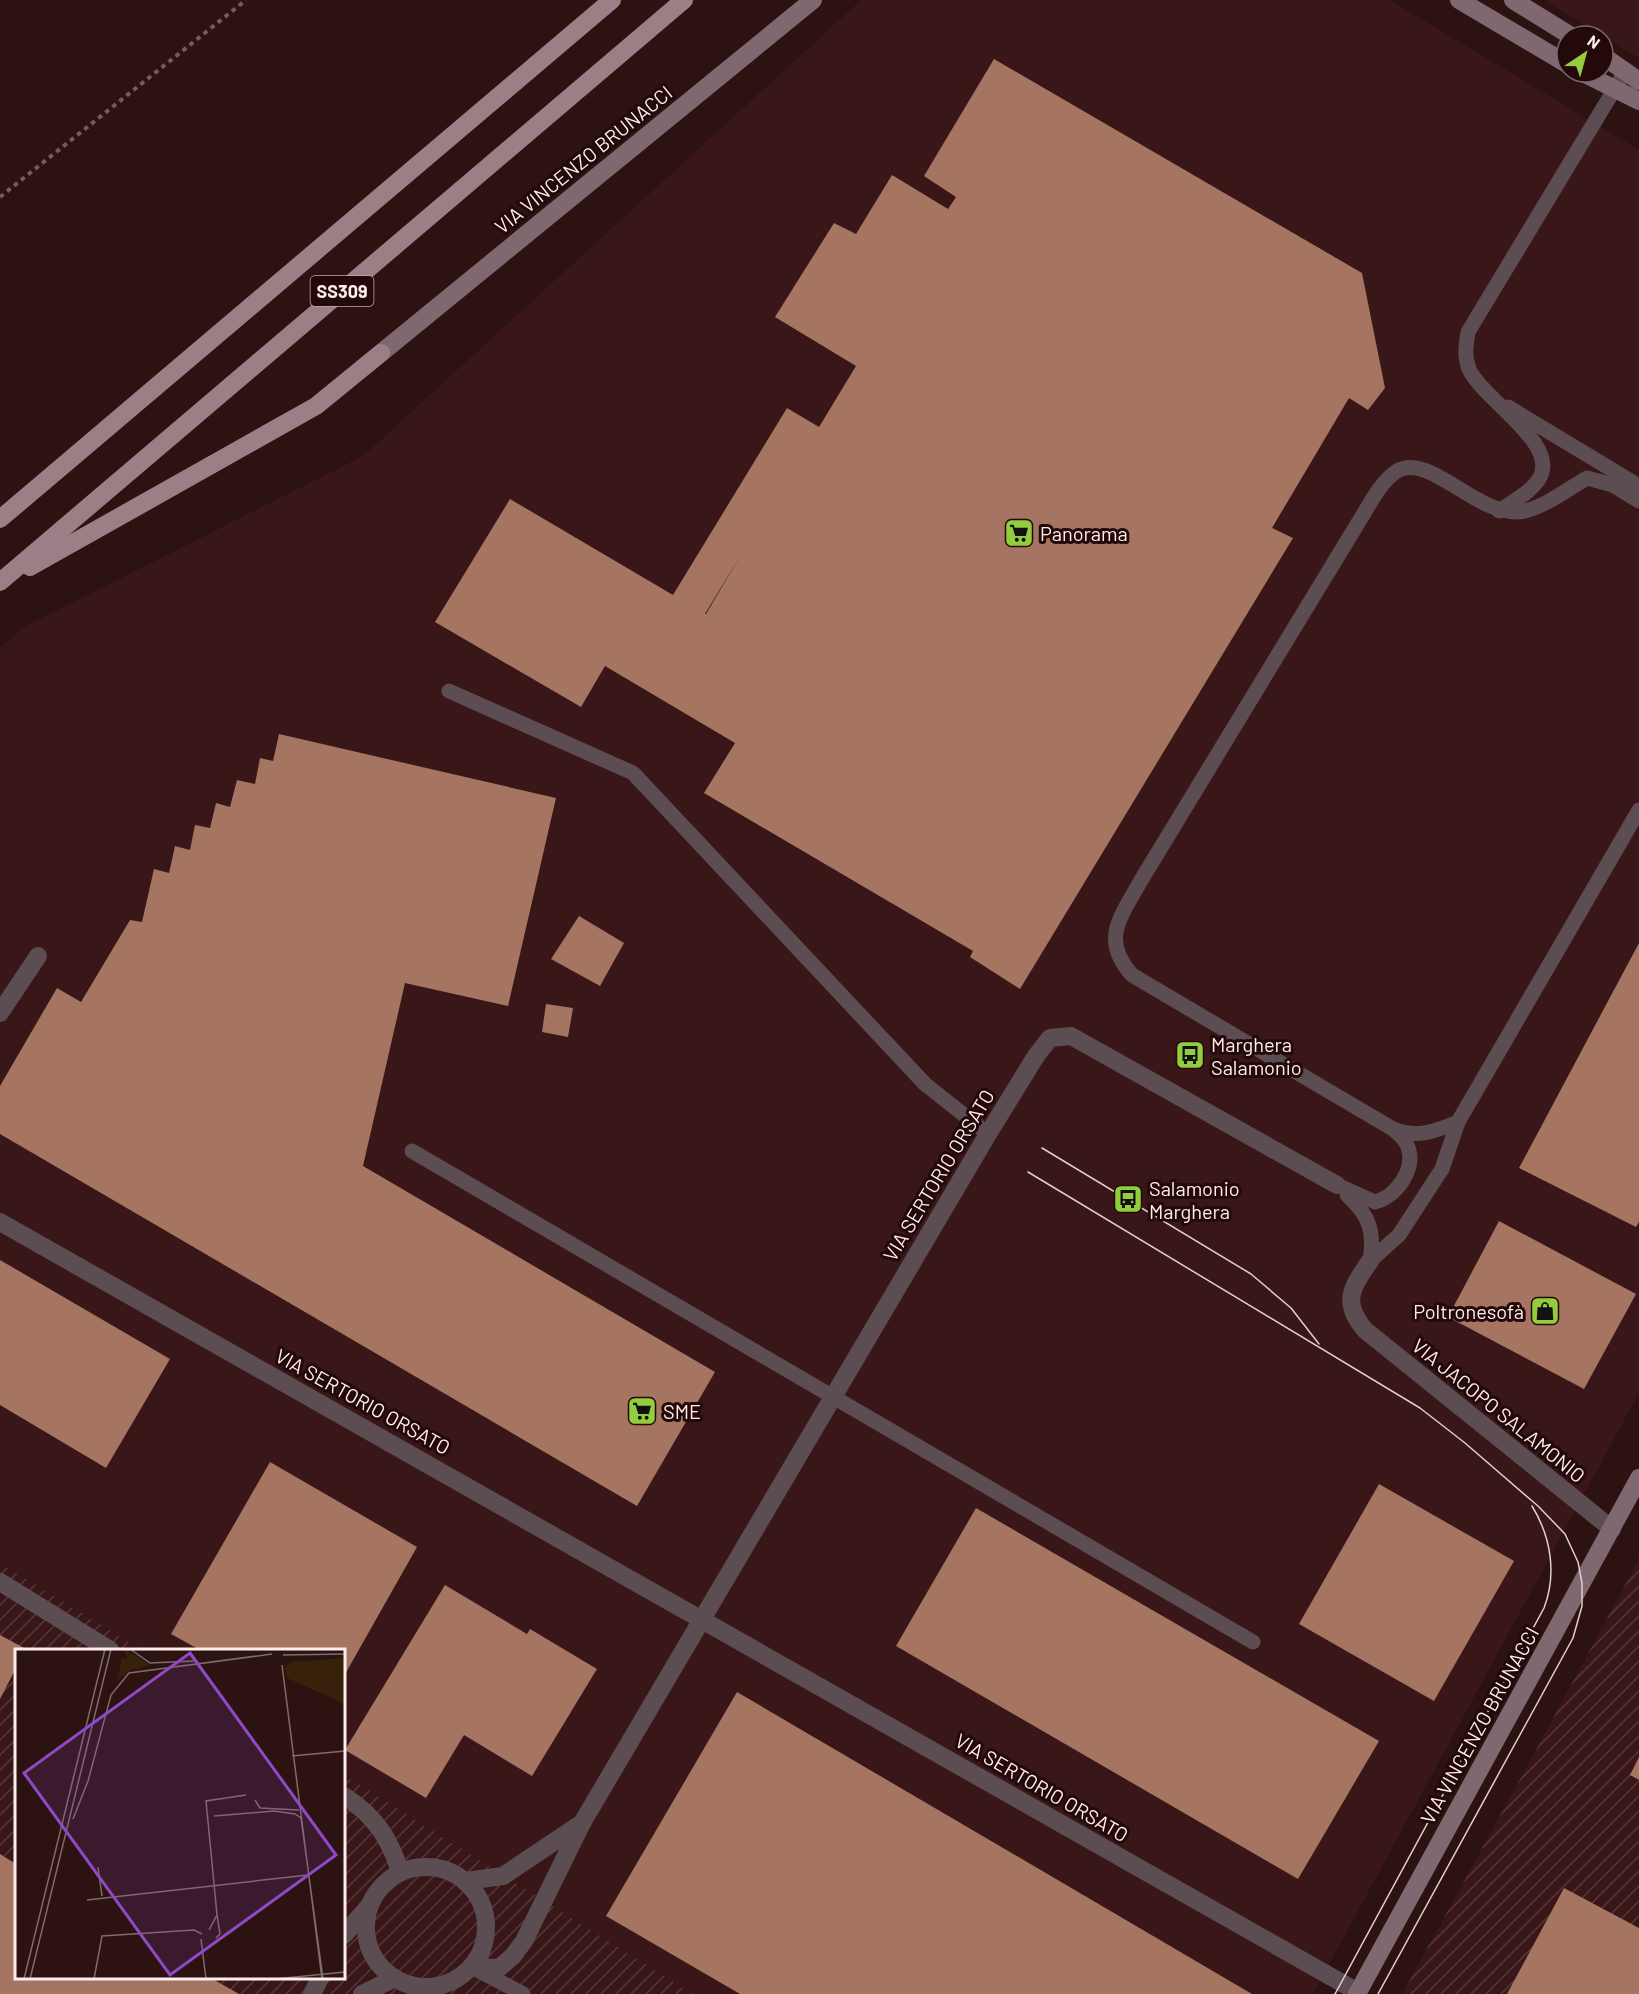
<svg xmlns="http://www.w3.org/2000/svg" width="1639" height="1994" viewBox="0 0 1639 1994" font-family="Barlow,sans-serif">
<style>
.built{fill:#391617}
.industrial{fill:url(#industrial-furrows)}
.building{fill:#a67562;fill-rule:evenodd}
.lines{fill:none;stroke-linecap:round;stroke-linejoin:round}
.path{stroke:#735c5b;stroke-width:4;stroke-dasharray:4.5 4.5;stroke-linecap:butt}
.lane{stroke:#5b4d51;stroke-width:15}
.street{stroke:#5b4d51;stroke-width:18}
.secondary{stroke:#7f686f;stroke-width:18}
.primary{stroke:#9b7e86;stroke-width:18}
.tram{stroke:#e2cfce;stroke-width:1.5}
.labels{text-anchor:middle;dominant-baseline:central;stroke-width:6;stroke-linejoin:round;paint-order:stroke}
.shield{fill:#230909;stroke:#bda9a9;stroke-width:1.5}
.shield-label{font-size:18px;font-weight:bold;fill:#ffeeed}
.street-label{font-size:20px;fill:#ffeeed;stroke:#230909}
.poi-label{font-size:20px;fill:#ffeeed;stroke:#230909;text-anchor:start}
.inset-road{fill:none;stroke:#816a6a;stroke-width:1.5}
.view{fill:#8f49c6;fill-opacity:0.15;stroke:#8f49c6;stroke-width:3}
.inset-edge{fill:none;stroke:#ffeeed;stroke-width:3}
</style>
<defs>
<pattern id="industrial-furrows" width="10" height="10" patternUnits="userSpaceOnUse" patternTransform="scale(1.5)"><rect width="10" height="10" fill="#391617"/><path d="M-1 1l2-2M0 10L10 0M9 11l2-2" fill="none" stroke="#573839"/></pattern>
</defs>
<rect width="100%" height="100%" fill="#2d1212"/>
<g class="built">
<polygon points="861,0 1390,0 1639,150 1639,1393 1313,1994 693,1994 344,1775 344,1650 142,1650 0,1563 0,648 24,627 363,456"/>
<polygon points="1544,0 1639,0 1639,58 1603,36"/>
</g>
<g class="industrial">
<polygon points="1639,1559 1639,1994 1402,1994 1525,1770"/>
<polygon points="0,1563 142,1650 16,1650 16,1978 344,1978 344,1775 693,1994 0,1994"/>
</g>
<g class="building">
<path d="M994 59 1362 273 1385 388 1368 410 1349 398 1272 528 1293 538 1020 989 970 957 973 951 704 793 735 743 605 666 581 707 435 622 510 499 673 595 787 408 819 427 856 366 775 317 834 223 856 234 892 175 948 209 956 197 924 176ZM742 553 706 614H705Z"/>
<polygon points="279,734 556,798 508,1006 405,983 363,1166 715,1372 637,1506 0,1134 0,1086 57,988 81,1002 130,920 142,922 154,869 169,873 175,846 190,850 195,825 210,828 216,803 230,807 237,780 255,784 260,758 273,761"/>
<polygon points="579,916 624,943 600,986 551,959"/>
<polygon points="1639,943 1639,1222 1636,1227 1519,1168"/>
<polygon points="546,1004 573,1008 568,1037 542,1032"/>
<polygon points="1499,1221 1636,1294 1584,1389 1448,1317"/>
<polygon points="0,1260 170,1359 106,1468 0,1405"/>
<polygon points="270,1462 417,1547 344,1676 344,1650 200,1650 171,1634"/>
<polygon points="1379,1484 1514,1561 1434,1701 1299,1624"/>
<polygon points="976,1508 1379,1741 1298,1879 896,1646"/>
<polygon points="445,1585 527,1634 530,1629 597,1669 532,1776 464,1735 426,1798 345,1750"/>
<polygon points="0,1635 28,1650 16,1650 16,1668 0,1699"/>
<polygon points="737,1692 1252,1994 740,1994 606,1916"/>
<polygon points="1639,1757 1639,1780 1630,1775"/>
<polygon points="0,1854 16,1864 16,1978 211,1978 239,1994 0,1994"/>
<polygon points="1564,1888 1639,1928 1639,1994 1507,1994"/>
</g>
<g class="lines">
<polyline class="path" points="0,197 246,0"/>
<g class="lane">
<polyline points="1508,407 1639,486"/>
<path d="M1639 501 1613 485 1587 478C1568 489 1546 506 1525 511 1480 521 1430 451 1397 471 1380 482 1369 506 1358 523L1140 882C1121 917 1100 939 1132 975L1393 1129C1418 1139 1435 1131 1458 1122L1639 810"/>
<path d="M1499 511C1512 502 1530 493 1539 479 1561 444 1483 400 1469 369 1464 356 1466 345 1468 332L1626 70"/>
<polyline points="449,691 633,773 925,1084 988,1134"/>
<polyline points="412,1151 1253,1642"/>
<path d="M1337 1185 1375 1202C1396 1197 1416 1169 1408 1147 1406 1140 1399 1134 1393 1129"/>
<path d="M1347 1195C1369 1215 1375 1231 1370 1261"/>
<polyline points="1370,1261 1399,1235 1442,1169 1458,1122"/>
<polyline points="474,1968 523,1994"/>
</g>
<g class="street">
<polyline points="0,1013 38,956"/>
<polyline points="0,1222 1358,1992"/>
<path d="M1370 1261C1352 1287 1341 1302 1365 1330L1612 1529"/>
<polyline points="0,1582 110,1650"/>
<path d="M344 1796C374 1815 390 1838 400 1872"/>
<polyline points="582,1823 988,1134 1036,1056 1050,1038 1071,1036 1337,1185"/>
<circle cx="426" cy="1927" r="60"/>
<polyline points="466,1881 503,1876 582,1823 524,1941 513,1956 499,1968 471,1967"/>
<polyline points="344,1935 368,1907"/>
<polyline points="312,1994 320,1978"/>
<polyline points="362,1994 395,1978"/>
</g>
<g class="secondary">
<polyline points="1459,0 1567,64"/>
<polyline points="1513,0 1571,36"/>
<polyline points="1603,56 1639,81"/>
<polyline points="1581,72 1639,101"/>
<polyline points="381,353 813,0"/>
<polyline points="1357,1994 1639,1478"/>
</g>
<g class="primary">
<polyline points="0,519 612,0"/>
<polyline points="30,567 316,406 381,353"/>
<polyline points="0,582 684,0"/>
</g>
<g class="tram">
<polyline points="1042,1148 1251,1274 1291,1308 1319,1344"/>
<polyline points="1028,1172 1420,1408 1465,1443 1538,1506 1565,1534 1578,1562 1582,1583 1582,1606 1573,1638 1378,1994"/>
<path d="M1335 1994 1544 1608C1557 1574 1551 1537 1532 1506"/>
</g>
</g>
<defs>
<g id="supermarket-square" transform="scale(1.5)"><rect x="-9" y="-9" width="18" height="18" rx="4" fill="#93cc3d" stroke="#230909"/><path d="M-6-5.5h2.5l.6 2H6L4.5 2H-2.5L-4.4-4H-6ZM-1.5 3.2a1.3 1.3 0 1 0 .1 0ZM3 3.2a1.3 1.3 0 1 0 .1 0Z" fill="#111"/></g>
<g id="bus-square" transform="scale(1.5)"><rect x="-9" y="-9" width="18" height="18" rx="4" fill="#93cc3d" stroke="#230909"/><path d="M-5-6H5V4H4V6H2V4H-2V6H-4V4H-5ZM-3.5-4V0h7V-4ZM-3.5 1.2v1.5H-2V1.2ZM2 1.2v1.5H3.5V1.2Z" fill="#111"/></g>
<g id="shop-square" transform="scale(1.5)"><rect x="-9" y="-9" width="18" height="18" rx="4" fill="#93cc3d" stroke="#230909"/><path d="M-5-2.5h2.3a2.7 3.5 0 0 1 5.4 0H5L5.5 6h-11ZM-1.5-2.5h3a1.5 2.3 0 0 0-3 0Z" fill="#111"/></g>
</defs>
<g fill-rule="evenodd">
<use href="#supermarket-square" x="1019" y="533"/>
<use href="#bus-square" x="1190" y="1055"/>
<use href="#bus-square" x="1128" y="1199"/>
<use href="#shop-square" x="1545" y="1311"/>
<use href="#supermarket-square" x="642" y="1411"/>
</g>
<g class="labels">
<rect class="shield" x="310.5" y="276" width="63" height="30" rx="4.5"/>
<g class="shield-label">
<text x="342" y="291">SS309</text>
</g>
<g class="street-label">
<text transform="translate(583 159) rotate(-39)">VIA VINCENZO BRUNACCI</text>
<text transform="translate(938 1175) rotate(-59)">VIA SERTORIO ORSATO</text>
<text transform="translate(363 1401) rotate(29)">VIA SERTORIO ORSATO</text>
<text transform="translate(1499 1410) rotate(39)">VIA JACOPO SALAMONIO</text>
<text transform="translate(1479 1725) rotate(-61)">VIA VINCENZO BRUNACCI</text>
<text transform="translate(1042 1787) rotate(30)">VIA SERTORIO ORSATO</text>
</g>
<g class="poi-label">
<text x="1040" y="533">Panorama</text>
<text x="1211" y="1044">Marghera<tspan x="1211" dy="23">Salamonio</tspan></text>
<text x="1149" y="1188">Salamonio<tspan x="1149" dy="23">Marghera</tspan></text>
<text x="1524" y="1311" text-anchor="end">Poltronesofà</text>
<text x="663" y="1411">SME</text>
</g>
</g>
<g transform="translate(15 1649)">
<rect width="330" height="330" fill="#2d1212"/>
<path d="M110 0 135 16 116 21 102 31 107 9 112 10Z" fill="#38210a"/>
<path d="M330 9V55L272 29 270 18 276 13Z" fill="#38210a"/>
<path class="inset-road" d="M115 0 135 14 179 12M268 6 330 5M267 16 307 330M277 107 330 102M73 132 96 46 114 24 257 5M240 151 245 159 284 161M199 167 259 162 280 165 286 169 308 330M58 170 73 132M83 218 87 247M72 251 293 226M202 266 191 152 231 146M194 281 202 266 205 285 201 289M186 290 191 330M9 330 90 0M15 330 96 0M79 330 87 287 179 281 187 285M260 330 330 323"/>
<path class="view" d="M175 4 321 206 155 326 9 124Z"/>
<rect width="330" height="330" class="inset-edge"/>
</g>
<g transform="translate(1585 54) rotate(36)"><circle r="28" fill="#230909" stroke="#7b6564" stroke-width="1.5"/>
<path d="M0-4.5L10 22L0 15L-10 22Z" fill="#93cc3d"/>
<text y="-9" font-size="16" font-weight="bold" text-anchor="middle" fill="#ffeeed">N</text>
</g>
</svg>
